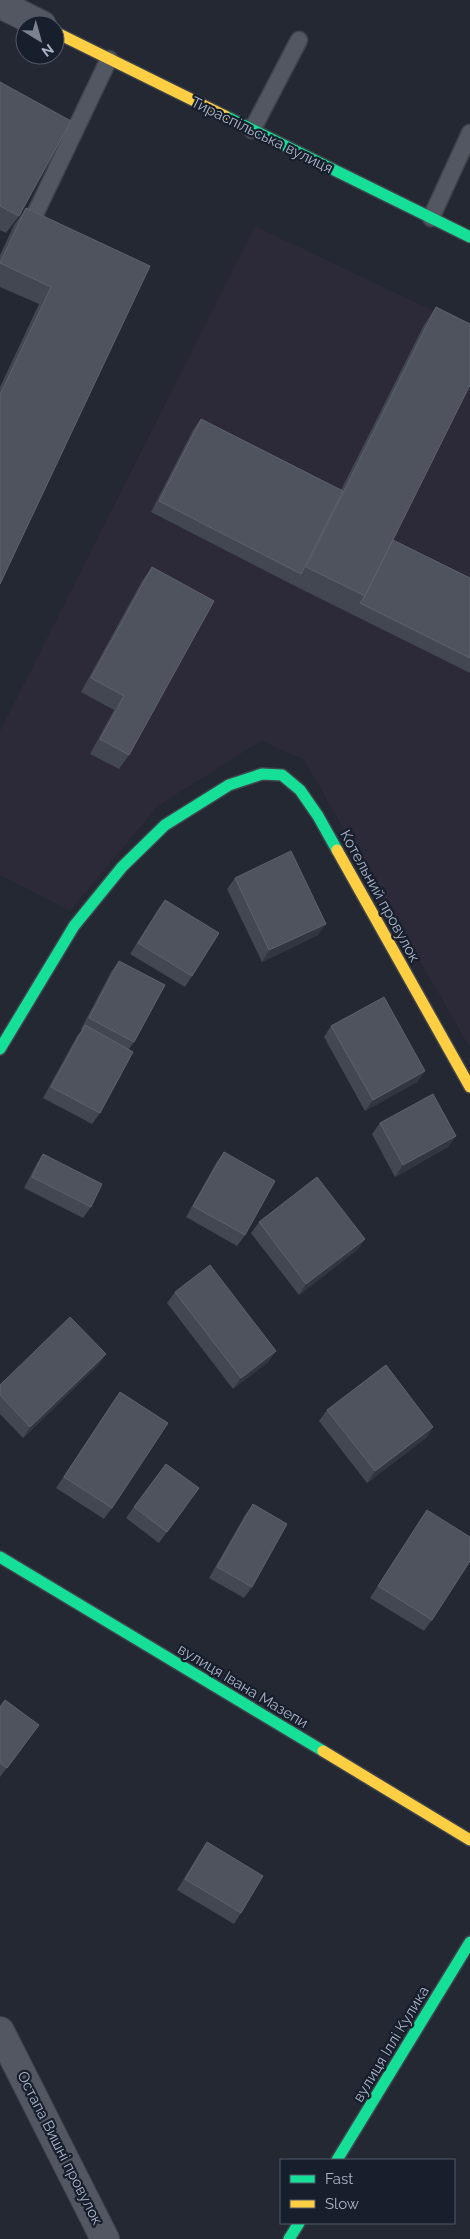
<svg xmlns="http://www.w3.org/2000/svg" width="470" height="2239" viewBox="0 0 470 2239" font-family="Raleway,sans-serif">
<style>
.medical{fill:#2c2938}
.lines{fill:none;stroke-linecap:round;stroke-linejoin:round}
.lane-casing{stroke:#3f434c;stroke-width:19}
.street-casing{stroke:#3f434c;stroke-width:30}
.fast-casing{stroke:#3f434c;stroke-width:14}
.slow-casing{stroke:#3f434c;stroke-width:14}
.lane{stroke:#525761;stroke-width:16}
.street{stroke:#525761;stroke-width:28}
.fast{stroke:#16e098;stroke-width:11}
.slow{stroke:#ffcf43;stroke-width:11}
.wall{fill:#434752}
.shaded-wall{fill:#313640}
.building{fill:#4e535e;stroke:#5d626e}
.labels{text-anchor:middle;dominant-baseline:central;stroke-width:4.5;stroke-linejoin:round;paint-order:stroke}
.street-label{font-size:15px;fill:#abb3c6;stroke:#171e2c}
</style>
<rect width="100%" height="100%" fill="#232832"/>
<polygon class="medical" points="255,226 470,328 470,1048 304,760 261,741 158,806 70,911 0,875 0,731"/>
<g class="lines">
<g class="lane-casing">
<g id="lane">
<polyline points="252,130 299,40"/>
<polyline points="431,218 470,133"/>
<polyline points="27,231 109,59"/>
</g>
</g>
<g class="street-casing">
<g id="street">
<polyline points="0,4 42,25"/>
<polyline points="0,2031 105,2239"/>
</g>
</g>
<g class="fast-casing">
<g id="fast">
<polyline points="225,116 470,237"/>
<polyline points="0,1049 74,926 122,867 165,825 229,785 262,774 282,775 300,790 318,816 337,850"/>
<polyline points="0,1557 323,1751"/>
<polyline points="337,2160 470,1942"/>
<polyline points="289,2239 299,2223"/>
</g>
</g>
<g class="slow-casing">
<g id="slow">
<polyline points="55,32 225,116"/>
<polyline points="337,850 470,1087"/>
<polyline points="323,1751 470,1840"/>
</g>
</g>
<use href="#lane" class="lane"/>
<use href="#street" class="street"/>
<use href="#fast" class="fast"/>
<use href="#slow" class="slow"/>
</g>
<g class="wall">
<polygon points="0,82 19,216 6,233 0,230"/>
<polygon points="26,208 150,266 0,584 0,387 39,304 0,287 0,255 14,225"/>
<polygon points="436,307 393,540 470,578 470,673 293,585 151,512 193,430 201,419 341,490 424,325"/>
<polygon points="152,567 129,755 119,769 90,754 114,710 81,692 142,581"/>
<polygon points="235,878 318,935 262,962 227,889"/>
<polygon points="165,900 192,976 185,987 130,954 157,911"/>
<polygon points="119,961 134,1042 129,1049 100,1113 92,1124 43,1098 77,1036 82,1030 81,1029 111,972"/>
<polygon points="331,1026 425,1071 417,1082 365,1111 324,1037"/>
<polygon points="380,1123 456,1136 448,1147 395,1177 372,1134"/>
<polygon points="224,1152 245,1235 237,1246 186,1217 216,1163"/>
<polygon points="43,1154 91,1207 83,1218 24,1188 36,1165"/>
<polygon points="259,1222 365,1239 357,1250 299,1295 251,1233"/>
<polygon points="175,1292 276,1351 268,1362 233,1389 167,1303"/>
<polygon points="106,1354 98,1365 23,1438 0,1414 0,1385"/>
<polygon points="112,1403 112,1508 104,1519 56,1488"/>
<polygon points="327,1410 433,1427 426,1438 367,1483 319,1421"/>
<polygon points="199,1488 159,1543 126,1518 134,1507"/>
<polygon points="253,1504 252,1587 244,1598 209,1578 245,1515"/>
<polygon points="427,1510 432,1620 424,1631 370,1598"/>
<polygon points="0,1707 39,1725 0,1777"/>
<polygon points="207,1842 241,1913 234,1924 177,1890 199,1854"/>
</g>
<g class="shaded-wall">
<polygon points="326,924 318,935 262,962 269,950"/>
<polygon points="425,1071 417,1082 365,1111 373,1100"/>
<polygon points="456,1136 448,1147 395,1177 403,1165"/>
<polygon points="365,1239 357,1250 299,1295 306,1284"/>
<polygon points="276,1351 268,1362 233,1389 241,1378"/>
<polygon points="106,1354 98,1365 23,1438 30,1427"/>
<polygon points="433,1427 426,1438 367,1483 375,1471"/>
</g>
<g class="building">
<polygon points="0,82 71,121 19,216 0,206"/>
<polygon points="26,208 150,266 0,584 0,395 51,287 0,263"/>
<polygon points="436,307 470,324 470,385 365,596 306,567"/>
<polygon points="201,419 343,491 301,574 159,501"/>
<polygon points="393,540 470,578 470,658 360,603 365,596"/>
<polygon points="152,567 214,601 129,755 100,739 124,696 91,678"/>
<polygon points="291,851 326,924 269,950 235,878"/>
<polygon points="165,900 219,933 192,976 138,943"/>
<polygon points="119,961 165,985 134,1042 89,1018"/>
<polygon points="384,997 425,1071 373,1100 331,1026"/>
<polygon points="85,1025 133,1052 100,1113 51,1087"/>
<polygon points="433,1094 456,1136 403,1165 380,1123"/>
<polygon points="224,1152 275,1181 245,1235 193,1206"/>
<polygon points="43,1154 102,1184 91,1207 32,1177"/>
<polygon points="317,1177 365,1239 306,1284 259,1222"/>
<polygon points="210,1265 276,1351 241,1378 175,1292"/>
<polygon points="70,1317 106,1354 30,1427 0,1395 0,1385"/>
<polygon points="386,1365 433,1427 375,1471 327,1410"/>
<polygon points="120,1392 168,1423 112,1508 64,1477"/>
<polygon points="166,1464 199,1488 167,1532 134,1507"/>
<polygon points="253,1504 287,1524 252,1587 217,1567"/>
<polygon points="427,1510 470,1537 470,1561 432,1620 378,1586"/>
<polygon points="5,1700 39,1725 7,1768 0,1763 0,1707"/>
<polygon points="207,1842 263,1876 241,1913 185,1879"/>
</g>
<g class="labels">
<g class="street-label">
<text transform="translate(262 135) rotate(26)">Тираспільська вулиця</text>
<text transform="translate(380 896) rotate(61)">Котельний провулок</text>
<text transform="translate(243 1686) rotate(31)">вулиця Івана Мазепи</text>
<text transform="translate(391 2044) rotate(-59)">вулиця Іллі Кулика</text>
<text transform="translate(60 2148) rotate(63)">Остапа Вишні провулок</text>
</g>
</g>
<rect x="280" y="2159" width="175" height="65" fill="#171e2c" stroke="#525a6a"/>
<rect x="290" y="2175" width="25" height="8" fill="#16e098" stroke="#525a6a"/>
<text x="325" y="2184" font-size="15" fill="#abb3c6">Fast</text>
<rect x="290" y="2200" width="25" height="8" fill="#ffcf43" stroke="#525a6a"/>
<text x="325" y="2209" font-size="15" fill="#abb3c6">Slow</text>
<g transform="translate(40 40) rotate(143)"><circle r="24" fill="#171e2c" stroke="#525a6a"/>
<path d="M0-4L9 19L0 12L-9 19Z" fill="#7b8292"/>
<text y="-8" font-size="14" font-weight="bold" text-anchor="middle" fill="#abb3c6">N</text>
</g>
</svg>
